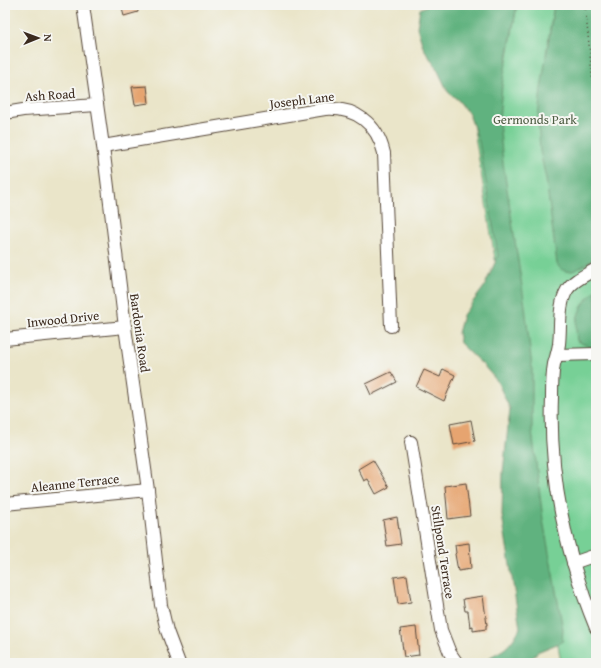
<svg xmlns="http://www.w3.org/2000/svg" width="601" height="668" viewBox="0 0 601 668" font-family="'Gentium Book Plus',serif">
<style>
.green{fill:#77d096;stroke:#597d5a}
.forest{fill:#61b27f;stroke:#4e6e4e}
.building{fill:#e6a46f}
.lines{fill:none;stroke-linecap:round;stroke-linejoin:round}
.minor-casing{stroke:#554638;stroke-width:14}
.path{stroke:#554638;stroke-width:1.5;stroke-dasharray:1 3;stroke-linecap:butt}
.minor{stroke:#fff;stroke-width:12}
.labels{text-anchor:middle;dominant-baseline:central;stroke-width:4;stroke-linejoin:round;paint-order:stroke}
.street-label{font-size:13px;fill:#3b2a1e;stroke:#f6f6f2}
.park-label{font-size:13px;fill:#4d5c42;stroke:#f6f6f2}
</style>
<rect width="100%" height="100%" fill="#f6f6f2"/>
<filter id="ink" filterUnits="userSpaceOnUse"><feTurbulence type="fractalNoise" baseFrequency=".025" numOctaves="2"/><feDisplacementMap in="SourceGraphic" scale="8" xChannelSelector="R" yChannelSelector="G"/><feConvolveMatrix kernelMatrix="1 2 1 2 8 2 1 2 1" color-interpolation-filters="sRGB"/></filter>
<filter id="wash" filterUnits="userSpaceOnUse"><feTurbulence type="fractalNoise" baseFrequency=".012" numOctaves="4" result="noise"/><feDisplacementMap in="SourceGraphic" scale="16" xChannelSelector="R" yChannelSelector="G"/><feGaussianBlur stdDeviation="0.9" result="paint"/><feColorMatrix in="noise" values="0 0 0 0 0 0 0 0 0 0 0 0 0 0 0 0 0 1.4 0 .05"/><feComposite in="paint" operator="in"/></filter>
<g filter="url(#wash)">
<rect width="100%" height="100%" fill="#eae5c9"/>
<polygon class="green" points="517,5 554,5 546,55 596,5 596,663 561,663 464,68 507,61"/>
<g class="forest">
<path d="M428 5H517L502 85 499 121 503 163 525 306 532 367V430L543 520 563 629 562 642 537 652 529 663H483C489 656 497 654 504 649 512 643 516 635 520 628L502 515 503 472 510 409 497 381 484 366 460 343 458 333 463 315 484 287 498 256 479 142 469 114 458 100 448 92 438 71 423 47 417 27 420 9Z"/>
<path d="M554 5H596V257C584 265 567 281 557 264L546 179 540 151 538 118 541 89Z"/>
<path d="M596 290V346L590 347 577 341C574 318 579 306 596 290Z"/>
</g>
<g id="blocks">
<g class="building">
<polygon points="121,5 137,5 138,12 124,16"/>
<polygon points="147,86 149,103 135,105 132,87"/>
<polygon points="443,369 455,375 444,401 416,387 424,370 440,377"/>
<polygon points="391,372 397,382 371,395 366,384"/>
<polygon points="471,420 475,441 454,445 450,424"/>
<polygon points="373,460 389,487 376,494 368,479 364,481 358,469"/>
<polygon points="466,483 470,516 448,519 445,486"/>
<polygon points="397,517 401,544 387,546 383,520"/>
<polygon points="469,543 471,569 458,571 455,554 456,553 455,545"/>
<polygon points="407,575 411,602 398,604 394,577"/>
<polygon points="483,596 487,625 486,625 486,629 473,631 473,626 470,627 468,611 465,611 463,599"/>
<polygon points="416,627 419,655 404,657 400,629"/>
</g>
</g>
</g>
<g filter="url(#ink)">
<use href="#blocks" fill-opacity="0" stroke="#554638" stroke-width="1"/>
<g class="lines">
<g class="minor-casing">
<g id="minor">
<polyline points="83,5 103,146 125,327 148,490 161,605 167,631 179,663"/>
<polyline points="5,113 23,110 97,105"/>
<path d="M103 146 325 109C355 107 377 123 384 153L391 326"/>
<path d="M596 269C586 275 573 280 567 290 558 305 561 327 559 344 558 351 556 357 554 364 552 375 552 387 552 397 549 477 566 555 596 628"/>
<polyline points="5,339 125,327"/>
<polyline points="557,355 596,354"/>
<polyline points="411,442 441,630 450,653 457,663"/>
<polyline points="5,504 148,490"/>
<polyline points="573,563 596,555"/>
</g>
</g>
<polyline class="path" points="585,5 593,84 596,87"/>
<use href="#minor" class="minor"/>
</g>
</g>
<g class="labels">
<g class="street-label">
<text transform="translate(50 95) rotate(-4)">Ash Road</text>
<text transform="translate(302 100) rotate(-7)">Joseph Lane</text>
<text transform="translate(63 319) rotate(-6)">Inwood Drive</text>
<text transform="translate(140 333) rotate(82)">Bardonia Road</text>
<text transform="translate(75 483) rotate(-6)">Aleanne Terrace</text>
<text transform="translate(443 552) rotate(81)">Stillpond Terrace</text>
</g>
<g class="park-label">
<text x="535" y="119">Germonds Park</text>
</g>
</g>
<rect width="601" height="668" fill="none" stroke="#f6f6f2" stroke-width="20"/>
<g transform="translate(38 38) rotate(89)" stroke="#f6f6f2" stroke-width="3" paint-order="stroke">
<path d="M0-3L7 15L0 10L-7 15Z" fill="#3b2a1e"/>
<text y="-6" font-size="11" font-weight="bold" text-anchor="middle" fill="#3b2a1e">N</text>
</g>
</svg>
